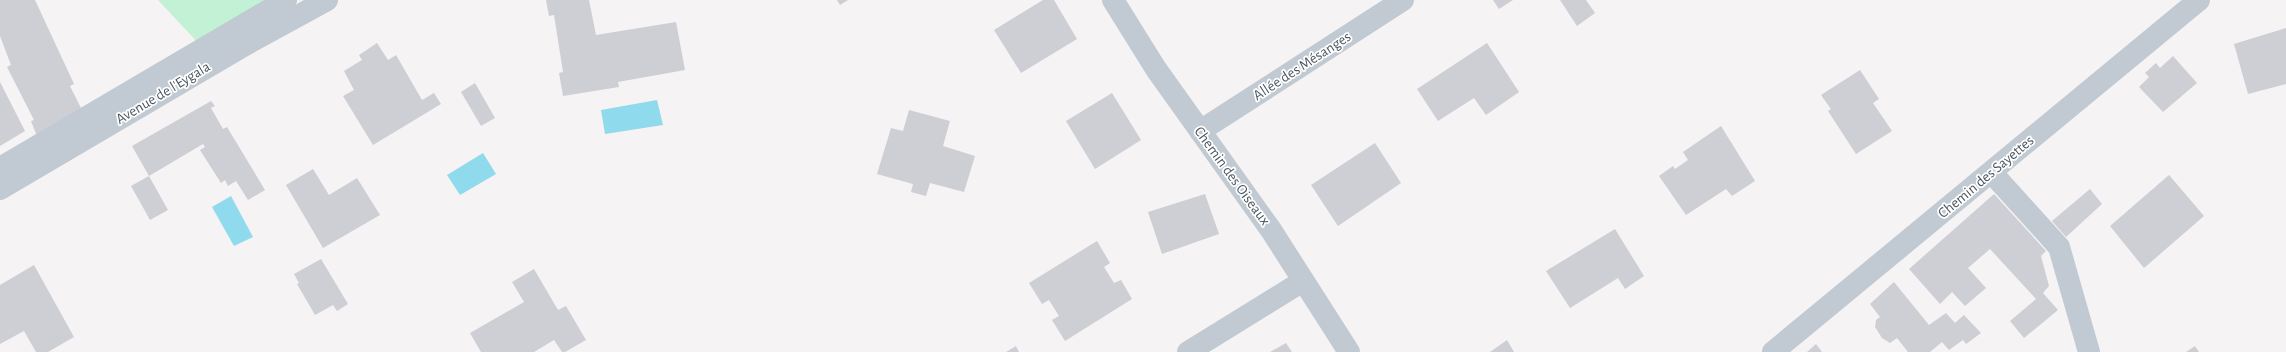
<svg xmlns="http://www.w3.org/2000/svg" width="2286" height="352" viewBox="0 0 2286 352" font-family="'Alegreya Sans',sans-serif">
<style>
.green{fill:#c3f1d5}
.water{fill:#90daee}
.building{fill:#cdcfd5}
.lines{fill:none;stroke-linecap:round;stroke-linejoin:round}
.minor{stroke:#c1cad2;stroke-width:22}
.tertiary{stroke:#c1cad2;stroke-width:22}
.labels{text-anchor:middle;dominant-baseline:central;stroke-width:3.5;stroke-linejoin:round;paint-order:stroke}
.street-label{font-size:15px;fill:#4a5661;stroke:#fff}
</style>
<rect width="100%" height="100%" fill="#f5f3f3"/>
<polygon class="green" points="158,0 284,0 201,46"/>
<g class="water">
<polygon points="657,100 663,125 605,134 601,110"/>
<polygon points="483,153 496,174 460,195 447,175"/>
<polygon points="231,196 253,237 234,246 212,207"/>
</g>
<g class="building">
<polygon points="0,0 35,0 74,84 70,86 82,110 37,136 31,121 34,120 7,67 11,65 0,36"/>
<polygon points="546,0 589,0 596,35 676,22 685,70 618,82 619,87 563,96 559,73 563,72 554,15 549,16"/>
<polygon points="837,0 848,0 840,5"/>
<polygon points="1043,0 1054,0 1077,39 1021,73 994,30"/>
<polygon points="1493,0 1513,0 1499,9"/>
<polygon points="1560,0 1586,0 1595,13 1577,26"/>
<polygon points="2286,28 2286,84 2248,94 2234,44"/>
<polygon points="377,43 388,60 396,55 422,100 434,93 441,104 373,145 343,96 354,90 344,71 362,60 359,55"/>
<polygon points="1487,43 1519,92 1486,115 1474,98 1438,121 1417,89"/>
<polygon points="2173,56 2197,83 2163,112 2139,87 2149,77 2145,73 2156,63 2160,68"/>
<polygon points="1860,70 1879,99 1873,103 1892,131 1856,154 1828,111 1831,109 1821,95"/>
<polygon points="0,82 25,131 0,146"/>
<polygon points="475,83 495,118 481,126 461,92"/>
<polygon points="1112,93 1141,140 1095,169 1066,121"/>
<polygon points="211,101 215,106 211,108 223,129 227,127 265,190 248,200 236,181 228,186 225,180 221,183 200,150 205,147 203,144 149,176 168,210 150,220 131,186 149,176 132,146"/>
<polygon points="909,110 950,121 943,146 975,156 964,192 930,183 926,196 911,192 913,184 877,174 891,128 903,131"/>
<polygon points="1721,126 1755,181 1732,196 1726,189 1686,215 1659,176 1673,166 1675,169 1688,160 1683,152"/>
<polygon points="1375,143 1401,183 1338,226 1311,185"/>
<polygon points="313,169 329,195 357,178 380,215 323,248 286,185"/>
<polygon points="2169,175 2204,216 2144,268 2110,226"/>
<polygon points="2090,189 2102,204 2066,237 2052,221"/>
<polygon points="1205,194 1219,234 1162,254 1148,212"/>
<polygon points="1994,194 2046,251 2041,256 2049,286 2043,293 2058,310 2024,338 2010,321 2036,299 1990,249 1968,268 1986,288 1965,306 1952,292 1940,304 1909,269"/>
<polygon points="1615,229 1644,276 1625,289 1618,278 1570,308 1546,271"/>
<polygon points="1097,241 1110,263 1104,267 1114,283 1121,280 1132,299 1065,341 1052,320 1059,316 1049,300 1042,304 1029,283"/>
<polygon points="321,259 348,304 337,311 333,305 315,315 297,284 299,283 294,274"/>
<polygon points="34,265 74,337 48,352 36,352 24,331 0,344 0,285"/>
<polygon points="534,269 558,310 566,306 586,340 565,352 562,352 554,340 534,352 481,352 470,333 524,302 512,282"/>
<polygon points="1894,282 1929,325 1946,313 1955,323 1964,315 1981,333 1966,344 1963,340 1949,350 1942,342 1930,352 1908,352 1897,338 1890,343 1882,338 1875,327 1876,320 1880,317 1870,304"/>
<polygon points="1507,340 1514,352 1490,352"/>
<polygon points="1286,343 1292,352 1270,352"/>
<polygon points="1816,344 1822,352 1807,352"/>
<polygon points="1016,346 1019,352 1006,352"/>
<polygon points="2195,346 2199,352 2186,352"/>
</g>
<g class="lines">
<g class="minor">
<polyline points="1113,0 1156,69 1271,230 1349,352"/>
<polyline points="1200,131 1403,0"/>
<polyline points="1992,173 2059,247 2089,352"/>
<polyline points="1188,352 1303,281"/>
<polyline points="1773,352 2199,0"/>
</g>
<g class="tertiary">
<polyline points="0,168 286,0"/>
<polyline points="0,189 245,45 327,0"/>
</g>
</g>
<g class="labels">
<g class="street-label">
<text transform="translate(1302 66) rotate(-33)">Allée des Mésanges</text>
<text transform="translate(163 93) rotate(-31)">Avenue de l'Eygala</text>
<text transform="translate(1232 176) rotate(54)">Chemin des Oiseaux</text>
<text transform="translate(1986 177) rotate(-40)">Chemin des Sayettes</text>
</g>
</g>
</svg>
